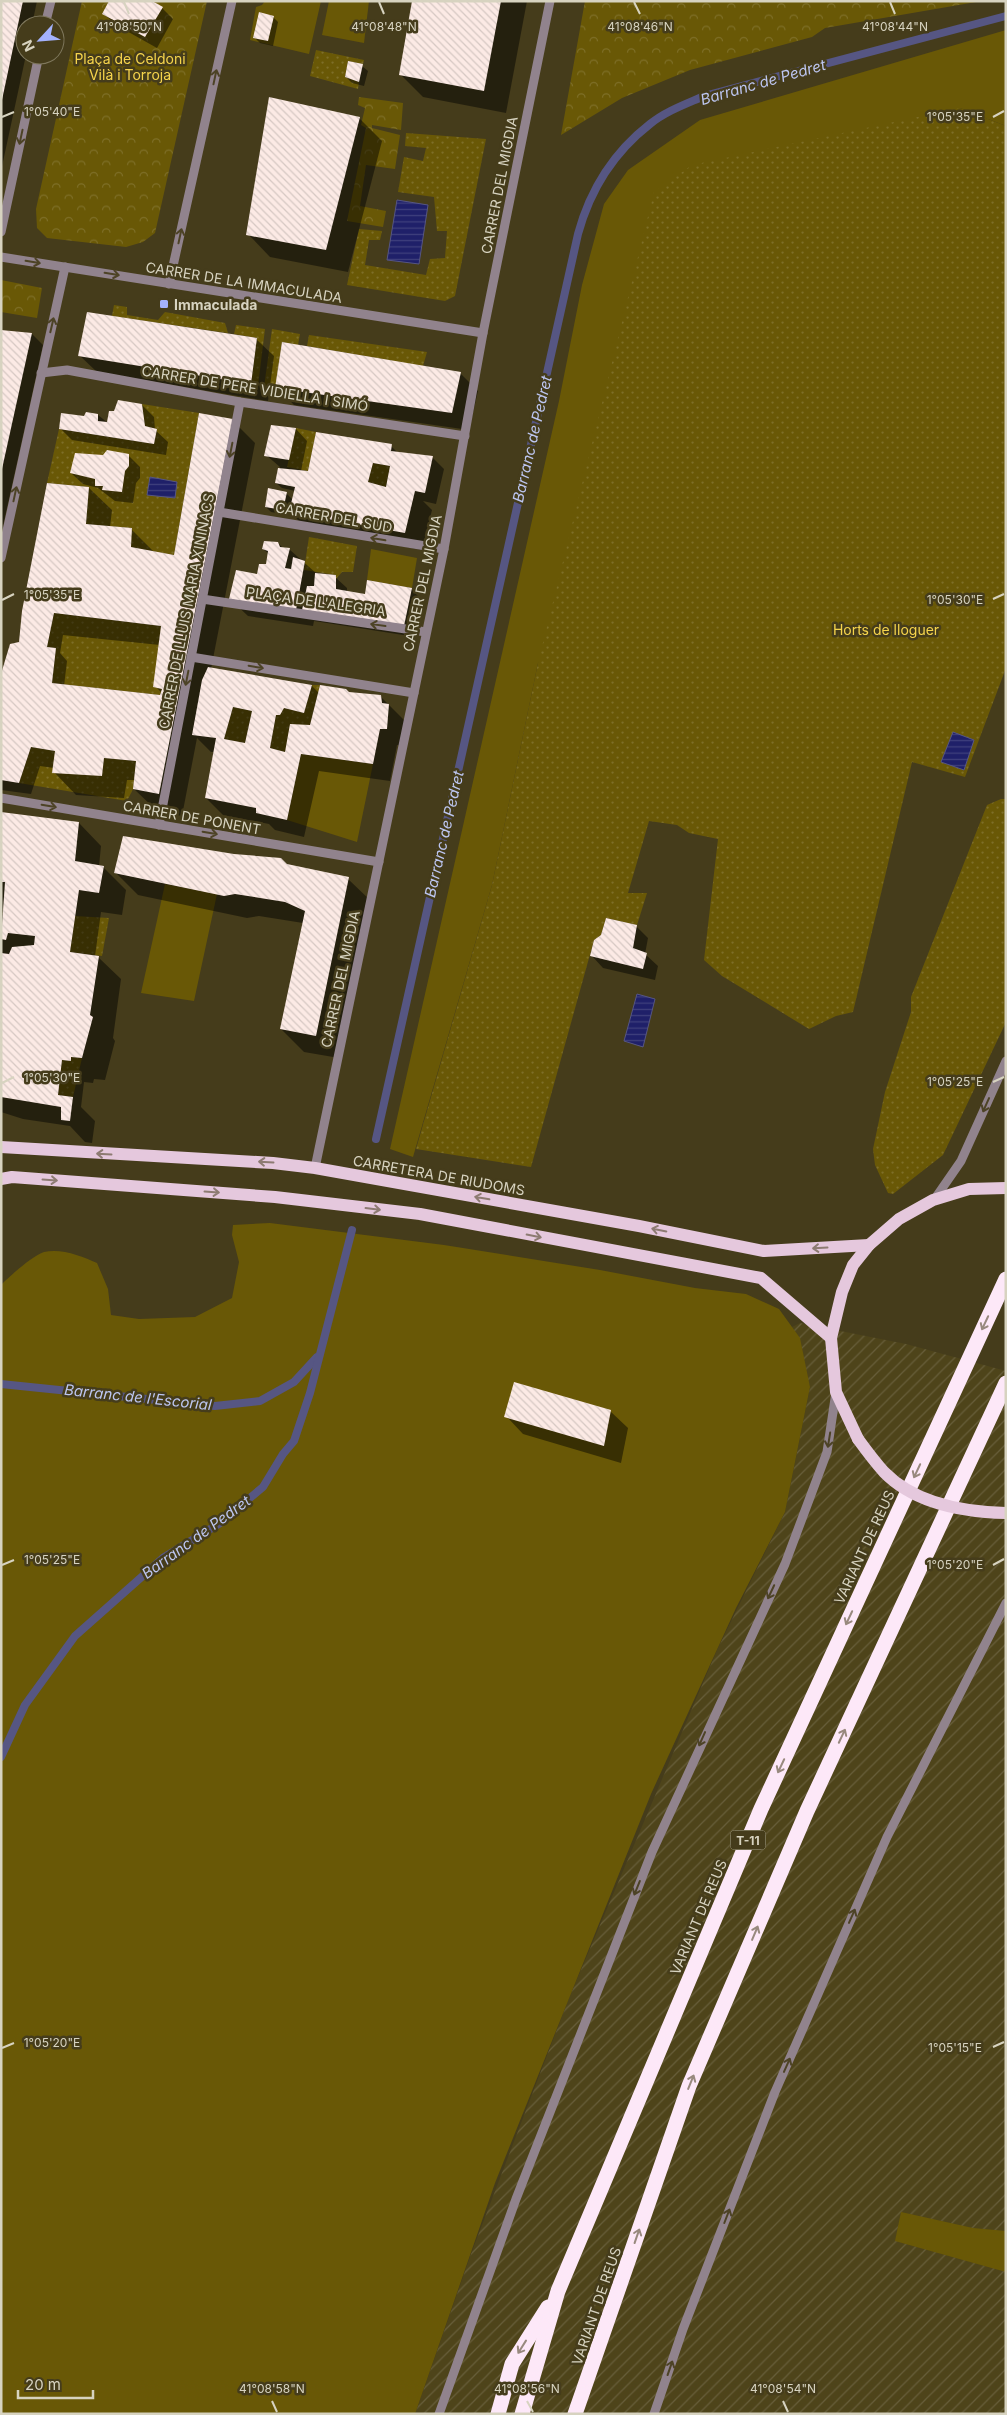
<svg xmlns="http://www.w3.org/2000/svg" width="1007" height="2415" viewBox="0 0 1007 2415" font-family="Inter,sans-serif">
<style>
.industrial{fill:url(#industrial-furrows)}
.grass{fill:#695806}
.forest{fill:url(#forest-crowns)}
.garden{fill:url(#garden-dots)}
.water{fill:url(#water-rules);stroke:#565683}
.shadow{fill:#0007;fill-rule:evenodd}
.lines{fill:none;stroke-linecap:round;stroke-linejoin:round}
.stream{stroke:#565683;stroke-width:8}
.building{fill:url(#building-back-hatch);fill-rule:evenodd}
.minor{stroke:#91838d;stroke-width:9}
.major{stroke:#e5c8dd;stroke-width:12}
.highway{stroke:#fde8f8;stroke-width:15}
.major-bridge{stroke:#e5c8dd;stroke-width:12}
.oneway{stroke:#4d4326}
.oneway2{stroke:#8d7b72}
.oneway3{stroke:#98897e}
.ticks{fill:none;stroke:#d7d3c0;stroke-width:2}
.poi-dot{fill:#a4b2fc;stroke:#453c1b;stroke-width:2}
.labels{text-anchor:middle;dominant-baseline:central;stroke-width:5;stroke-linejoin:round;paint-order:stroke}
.shield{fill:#453c1b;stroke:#aba68e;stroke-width:1}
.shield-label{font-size:12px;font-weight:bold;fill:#d7d3c0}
.park-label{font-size:14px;fill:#f5d44c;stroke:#453c1b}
.street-label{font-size:14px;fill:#d7d3c0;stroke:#453c1b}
.poi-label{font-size:14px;font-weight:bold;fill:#d7d3c0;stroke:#453c1b;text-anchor:start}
.water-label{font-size:15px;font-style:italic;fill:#bdc6f1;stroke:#453c1b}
.ticks-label{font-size:12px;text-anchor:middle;fill:#d7d3c0;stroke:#453c1b;stroke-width:5;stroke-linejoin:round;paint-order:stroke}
</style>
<defs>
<pattern id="industrial-furrows" width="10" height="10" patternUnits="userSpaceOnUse" patternTransform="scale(1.25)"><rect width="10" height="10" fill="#4e441a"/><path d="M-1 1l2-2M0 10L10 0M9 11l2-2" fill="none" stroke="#675e3a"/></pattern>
<pattern id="forest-crowns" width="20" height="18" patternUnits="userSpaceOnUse" patternTransform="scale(1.25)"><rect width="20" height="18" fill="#695806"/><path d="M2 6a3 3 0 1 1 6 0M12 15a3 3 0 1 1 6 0" fill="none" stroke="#7e6f28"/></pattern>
<pattern id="garden-dots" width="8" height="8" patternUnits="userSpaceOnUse" patternTransform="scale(1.25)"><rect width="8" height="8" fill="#695806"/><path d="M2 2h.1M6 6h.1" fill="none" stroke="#7e6f28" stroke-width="1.8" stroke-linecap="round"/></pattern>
<pattern id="water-rules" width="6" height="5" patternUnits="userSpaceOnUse" patternTransform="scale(1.25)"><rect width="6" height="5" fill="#1f2069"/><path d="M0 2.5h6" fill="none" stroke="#3f407d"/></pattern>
<pattern id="building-back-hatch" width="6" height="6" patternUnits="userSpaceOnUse" patternTransform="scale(1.25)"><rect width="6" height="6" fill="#fceae5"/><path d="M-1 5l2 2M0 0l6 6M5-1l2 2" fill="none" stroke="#d6c8c3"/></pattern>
</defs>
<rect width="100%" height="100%" fill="#453c1b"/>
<polygon class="industrial" points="800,1323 906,1344 1006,1371 1006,2414 415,2414 471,2254 569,1998 717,1650 785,1512 810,1387 792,1327"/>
<g class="grass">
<polygon points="265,1 321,1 309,54 250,40 256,7 262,5"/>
<polygon points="329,1 369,1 364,43 322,35"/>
<polygon points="1006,30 1006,126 960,108 538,663 492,885 413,1157 390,1149 559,401 582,285 604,204 628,170 700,120"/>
<polygon points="371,549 417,558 412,588 367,580"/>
<polygon points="301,754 373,764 357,842 287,820"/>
<polygon points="165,884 217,894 194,1001 141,993"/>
<path d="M270 1223 444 1245 600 1270 695 1288 746 1294 779 1309 800 1338 810 1387 785 1512 736 1608 651 1794 495 2183 415 2414H1V1285C10 1276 32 1256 44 1252 61 1248 82 1256 97 1263L108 1289 111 1315 139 1319 195 1317 232 1298 239 1262 232 1235 233 1225Z"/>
<polygon points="901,2212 973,2228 1006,2231 1006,2272 895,2241"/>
</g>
<g class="forest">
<polygon points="82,1 207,1 155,233 143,242 126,247 47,238 37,228 36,209"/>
<polygon points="585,1 982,1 825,28 812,37 690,70 622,98 561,135"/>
<polygon points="359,97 403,103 401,130 372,125 372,128 400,135 395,169 366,165 360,206 386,211 383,227 347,221 366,128 361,125 365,108 358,105"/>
<polygon points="1,280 42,288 37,318 1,312"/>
</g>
<g class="garden">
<polygon points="316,50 364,60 363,64 348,61 345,77 359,82 358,89 310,76"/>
<polygon points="960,108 1006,126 1006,668 965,777 912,762 853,1012 836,1016 809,1029 722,976 704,960 718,839 689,833 677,825 649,821 628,893 647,893 637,925 606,918 601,935 594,940 531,1167 416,1149 492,885 538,663 654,192 692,165"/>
<polygon points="406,133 486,139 455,296 445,301 347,285 359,229 382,231 380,240 369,240 365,265 426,275 430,259 445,258 447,231 437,231 434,197 398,192 404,157 423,161 426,148 405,146"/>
<polygon points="114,305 127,307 127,315 158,320 165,312 225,323 228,333 112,316"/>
<polygon points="236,325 265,329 258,386 251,384 257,338 234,334"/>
<polygon points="272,329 300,334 298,345 282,342 275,388 264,387"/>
<polygon points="309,335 427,352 423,366 307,346"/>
<polygon points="142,404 199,413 174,555 131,547 131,528 86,524 89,487 47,483 59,429 154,444 157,429 145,426"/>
<polygon points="296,428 316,432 308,471 287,467"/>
<polygon points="373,463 390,466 386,487 368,482"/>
<polygon points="309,537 357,546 353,572 342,572 336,579 336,575 304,570"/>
<polygon points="54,613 161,626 162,689 160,695 52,683 56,648 47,647"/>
<polygon points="312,685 320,685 310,725 285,752 270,748 276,715 284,708 304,713"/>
<polygon points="233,707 252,711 245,743 224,739"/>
<polygon points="31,747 55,751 102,775 104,758 136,761 133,789 127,801 19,783"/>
<polygon points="1001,799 1006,799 1006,1022 943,1155 893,1194 888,1193 875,1165 873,1149 885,1092 911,1012 911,997 987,805"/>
<polygon points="75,916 109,918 102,956 70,952"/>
<polygon points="71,1057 82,1058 73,1097 58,1095 62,1060 71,1061"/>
</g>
<g class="water">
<polygon points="397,200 428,205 419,264 387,260"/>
<polygon points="150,477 177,482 175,498 147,495"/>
<polygon points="953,732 974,740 964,770 941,762"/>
<polygon points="637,994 655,999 643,1047 624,1041"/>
</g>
<g class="shadow">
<polygon points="1,1 37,1 32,25 25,25 26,55 1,171"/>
<polygon points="414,1 527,1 506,113 423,97 400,74"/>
<polygon points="162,8 173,19 157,48 116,25 104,14"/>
<polygon points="273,17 278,22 273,46 260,43 255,38"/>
<polygon points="362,66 368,71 364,86 352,83 346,77"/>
<polygon points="359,118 382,141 348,272 270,257 248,234"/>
<polygon points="1,331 32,334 43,345 1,535"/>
<polygon points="256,339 274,356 268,401 97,372 79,355"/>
<polygon points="460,373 478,391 469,430 294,405 277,387"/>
<polygon points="142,405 154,417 155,430 168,442 166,455 72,440 61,429 85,417 98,415 108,423 114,412"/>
<path d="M232 420 255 443 211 669 312 686 319 693 380 696 406 722 404 746 397 745 390 781 319 771 304 837 275 830 269 824 223 815 206 798 215 752H211L197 738 182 816 157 811 134 789 135 780H127L124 798 76 795 54 772V768L40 766 31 794 1 790V679L20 643 89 488 112 510 110 527 131 529 154 552 175 557ZM63 635 160 645 155 686 162 693 161 696 64 686 67 661 60 653Z"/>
<polygon points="272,426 296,429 307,441 301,471 309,472 391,446 398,453 433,458 444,469 436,504 423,501 432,510 422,550 307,529 289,511 288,515 271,512 266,507 286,493 293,500 295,491 282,488 276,483 280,467 266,455"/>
<polygon points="128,455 140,467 140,478 136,483 133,503 115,501 98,488 83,484 71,473 103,457"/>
<polygon points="278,543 283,548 289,549 317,574 335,577 347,588 347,592 366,595 411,589 423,601 416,637 314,621 313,626 248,616 230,599 259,575 267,565 269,554 263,549"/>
<path d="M1 814 79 823 101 846 99 866 103 867 126 890 122 915 101 912 95 956 98 957 121 979 113 1038 115 1041 105 1080 94 1079 93 1083 84 1082 81 1107 95 1121 92 1143 85 1142 70 1126 23 1119 1 1112ZM4 901 5 914H2Z"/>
<polygon points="286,866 348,879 371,901 339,1058 304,1052 281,1029 303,923 259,916 247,918 138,895 115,872"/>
<polygon points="637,927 648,938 645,954 658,966 655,980 603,968 592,956"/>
<polygon points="610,1411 628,1428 621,1463 523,1434 506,1416"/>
</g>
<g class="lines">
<g class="stream">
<path d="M376 1139 578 234C590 190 614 152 650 124 666 111 686 104 704 96L1006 16"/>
<polyline points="1,1384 215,1406 260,1401 294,1382 317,1357"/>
<polyline points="1,1757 25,1705 75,1636 163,1558 220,1523 263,1487 283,1454 294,1441 310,1393 352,1230"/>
</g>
</g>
<g class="building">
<polygon points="1,1 23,1 2,100 1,100"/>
<polygon points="109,1 152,1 163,7 145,37 102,14"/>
<polygon points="412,1 501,1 484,91 399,75"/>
<polygon points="259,12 274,16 268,41 253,38"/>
<polygon points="348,61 363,64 359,82 345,77"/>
<polygon points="269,97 360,117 326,250 246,235"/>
<polygon points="87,312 257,338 251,384 78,356"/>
<polygon points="1,330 32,333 2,469 1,469"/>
<polygon points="282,342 461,372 452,413 275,388"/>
<polygon points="118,400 142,404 145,426 157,429 154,444 59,429 61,413 84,416 86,412 98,414 98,421 107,422 109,411 114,411"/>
<path d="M199 413 233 419 159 794 133 789 136 761 104 758 102 776 52 773 55 751 31 747 19 783 1 780V674L10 644 19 642 22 611 47 483 89 487 86 524 132 528 131 547 174 555ZM54 613 161 626 153 687 162 689 160 695 52 683 56 648 47 647Z"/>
<polygon points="271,425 296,428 289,460 264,456"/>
<path d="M316 432 392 444 391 451 433 456 425 493 415 491 405 533 289 512 295 487 275 483 278 468 308 471ZM373 463 390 466 386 487 368 482Z"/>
<polygon points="107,450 129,454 129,466 125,471 122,492 102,490 103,486 95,486 95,479 70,473 75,453 103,455"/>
<polygon points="268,488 287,492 283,510 265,507"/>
<polygon points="264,541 278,542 280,547 290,548 285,568 291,569 293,557 305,561 296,610 229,599 236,570 257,574 259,564 266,564 268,551 262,549"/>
<polygon points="315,573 336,575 336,589 365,594 367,580 412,588 404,626 302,610 307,586 314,586"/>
<path d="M208 667 312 685 304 713 284 708 280 715H276L270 748 285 752 290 724 310 725 320 685 346 689 349 692 381 695 382 703 389 704 387 729H380L373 764 301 754 287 820 256 813V808L205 798 216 738 192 735 202 680ZM233 707 252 711 245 743 224 739Z"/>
<polygon points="1,812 79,822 75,861 104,866 99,893 79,890 70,952 99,956 90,1015 93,1017 82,1058 71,1057 71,1061 62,1060 58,1095 73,1097 70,1121 61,1120 61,1107 1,1097 1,953 9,954 12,947 34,945 35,936 8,933 6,940 1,939 5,882 1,882"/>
<polygon points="123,836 234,854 281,858 287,864 349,877 316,1036 280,1029 305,911 285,902 235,894 224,896 114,873"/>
<polygon points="606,918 637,925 633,948 647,953 643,969 590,956 594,940 601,935"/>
<polygon points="514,1382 611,1410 604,1446 504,1417"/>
</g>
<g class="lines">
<g class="minor">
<polyline points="45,25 51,1"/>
<polyline points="1,232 39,55"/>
<polyline points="1,257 483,333"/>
<polyline points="169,284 232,1"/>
<polyline points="41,373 67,370 240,402 465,436"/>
<polyline points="219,512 444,549"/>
<polyline points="1,558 65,267"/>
<polyline points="202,599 426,632"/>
<polyline points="191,657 414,693"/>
<polyline points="1,798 379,862"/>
<polyline points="159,825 240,402"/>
<polyline points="315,1168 444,549 483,333 550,1"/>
<polyline points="934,1200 961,1161 1006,1061"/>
<polyline points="439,2414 516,2199 652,1852 785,1564 827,1452 836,1392"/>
<polyline points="654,2414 683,2329 775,2092 887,1837 1006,1603"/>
</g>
<g class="major">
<polyline points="1,1147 273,1163 315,1168 639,1226 764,1251 869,1245"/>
<polyline points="1,1179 12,1177 275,1197 420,1214 761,1278 831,1338"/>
<polyline points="858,1439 836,1392 831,1338 842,1292 853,1265 869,1245 899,1219 933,1200 969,1189 1006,1188"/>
</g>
<g class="highway">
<polyline points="498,2414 512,2364 548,2307"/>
<polyline points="522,2414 558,2291 761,1809 1006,1279"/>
<polyline points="575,2414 689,2086 807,1811 1006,1383"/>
</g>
<path class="major-bridge" d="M858 1439C866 1450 875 1462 884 1472 915 1504 964 1512 1006 1513"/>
</g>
<defs><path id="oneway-shaft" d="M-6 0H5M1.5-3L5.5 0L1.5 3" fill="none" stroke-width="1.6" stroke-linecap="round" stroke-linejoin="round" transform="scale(1.25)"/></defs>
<g class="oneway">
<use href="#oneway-shaft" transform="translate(215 77) rotate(-78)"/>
<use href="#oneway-shaft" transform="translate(21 137) rotate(102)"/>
<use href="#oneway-shaft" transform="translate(180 236) rotate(-78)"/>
<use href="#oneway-shaft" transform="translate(33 262) rotate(9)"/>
<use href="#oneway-shaft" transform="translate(112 274) rotate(9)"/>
<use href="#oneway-shaft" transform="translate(52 325) rotate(-77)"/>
<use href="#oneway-shaft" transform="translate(231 450) rotate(101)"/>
<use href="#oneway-shaft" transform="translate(15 494) rotate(-78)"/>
<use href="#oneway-shaft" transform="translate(378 539) rotate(-170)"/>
<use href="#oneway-shaft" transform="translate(378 625) rotate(-172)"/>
<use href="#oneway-shaft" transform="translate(256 667) rotate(10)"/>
<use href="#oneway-shaft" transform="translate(187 678) rotate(101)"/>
<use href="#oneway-shaft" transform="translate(49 806) rotate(10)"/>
<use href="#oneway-shaft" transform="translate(210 833) rotate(10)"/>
<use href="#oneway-shaft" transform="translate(986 1105) rotate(114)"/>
<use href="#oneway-shaft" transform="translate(829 1440) rotate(99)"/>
<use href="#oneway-shaft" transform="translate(771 1592) rotate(115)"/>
<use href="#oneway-shaft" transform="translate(702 1739) rotate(114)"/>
<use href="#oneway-shaft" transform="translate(637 1888) rotate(112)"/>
<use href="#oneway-shaft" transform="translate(852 1916) rotate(-66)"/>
<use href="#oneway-shaft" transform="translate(787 2065) rotate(-66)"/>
<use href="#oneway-shaft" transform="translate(727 2216) rotate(-69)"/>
<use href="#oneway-shaft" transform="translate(670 2368) rotate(-71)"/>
</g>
<g class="oneway2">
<use href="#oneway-shaft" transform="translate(104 1154) rotate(-177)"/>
<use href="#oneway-shaft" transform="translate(266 1162) rotate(-177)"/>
<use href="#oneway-shaft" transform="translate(50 1180) rotate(4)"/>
<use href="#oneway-shaft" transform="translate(212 1192) rotate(4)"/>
<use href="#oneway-shaft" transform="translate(482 1198) rotate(-170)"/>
<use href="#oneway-shaft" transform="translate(373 1209) rotate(7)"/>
<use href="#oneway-shaft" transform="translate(659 1230) rotate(-169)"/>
<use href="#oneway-shaft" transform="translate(534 1236) rotate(11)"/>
<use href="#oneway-shaft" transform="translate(820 1248) rotate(177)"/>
</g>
<g class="oneway3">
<use href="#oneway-shaft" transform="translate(985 1323) rotate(115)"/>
<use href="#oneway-shaft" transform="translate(917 1471) rotate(115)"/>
<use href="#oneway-shaft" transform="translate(849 1618) rotate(115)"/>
<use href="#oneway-shaft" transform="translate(842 1736) rotate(-65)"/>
<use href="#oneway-shaft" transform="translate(781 1766) rotate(115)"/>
<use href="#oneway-shaft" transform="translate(755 1933) rotate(-67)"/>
<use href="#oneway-shaft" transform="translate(691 2082) rotate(-68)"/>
<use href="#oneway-shaft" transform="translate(637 2236) rotate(-71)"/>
<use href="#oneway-shaft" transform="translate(522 2347) rotate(122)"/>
</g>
<path class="ticks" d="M124 2 129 14M379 2 384 14M634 2 640 14M890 2 895 14M2 117 14 112M993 117 1004 111M993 599 1004 594M2 600 14 594M993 1082 1004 1077M2 1083 14 1077M2 1565 14 1560M993 1565 1004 1559M993 2047 1004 2042M2 2048 14 2043M272 2401 277 2412M527 2401 533 2412M783 2401 788 2412"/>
<rect class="poi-dot" x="159" y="299" width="10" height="10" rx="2.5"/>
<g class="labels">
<rect class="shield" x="730.5" y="1830.5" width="35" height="19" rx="4"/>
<g class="shield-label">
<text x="748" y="1840">T-11</text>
</g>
<g class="park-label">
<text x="130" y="58">Plaça de Celdoni<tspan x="130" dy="16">Vilà i Torroja</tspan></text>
<text x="886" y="629">Horts de lloguer</text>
</g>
<g class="street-label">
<text transform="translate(499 185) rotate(-79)">CARRER DEL MIGDIA</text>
<text transform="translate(244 282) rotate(9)">CARRER DE LA IMMACULADA</text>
<text transform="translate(255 388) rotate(9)">CARRER DE PERE VIDIELLA I SIMÓ</text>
<text transform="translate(334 517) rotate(10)">CARRER DEL SUD</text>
<text transform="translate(422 583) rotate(-78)">CARRER DEL MIGDIA</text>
<text transform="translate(316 601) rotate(8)">PLAÇA DE L'ALEGRIA</text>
<text transform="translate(186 611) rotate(-79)">CARRER DE LLUIS MARIA XININACS</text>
<text transform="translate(192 817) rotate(10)">CARRER DE PONENT</text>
<text transform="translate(340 979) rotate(-78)">CARRER DEL MIGDIA</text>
<text transform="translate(439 1175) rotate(10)">CARRETERA DE RIUDOMS</text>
<text transform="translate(864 1547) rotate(-65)">VARIANT DE REUS</text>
<text transform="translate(698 1917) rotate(-67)">VARIANT DE REUS</text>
<text transform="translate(596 2306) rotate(-71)">VARIANT DE REUS</text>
</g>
<g class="poi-label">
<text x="174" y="304">Immaculada</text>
</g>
<g class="water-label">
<text transform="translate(763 82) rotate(-16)">Barranc de Pedret</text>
<text transform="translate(532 439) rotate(-77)">Barranc de Pedret</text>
<text transform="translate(444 834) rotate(-77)">Barranc de Pedret</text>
<text transform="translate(138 1397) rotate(6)">Barranc de l'Escorial</text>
<text transform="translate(196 1537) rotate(-36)">Barranc de Pedret</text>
</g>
</g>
<g class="ticks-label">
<text x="129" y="31">41°08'50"N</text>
<text x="640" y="31">41°08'46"N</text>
<text x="384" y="31">41°08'48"N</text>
<text x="895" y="31">41°08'44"N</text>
<text x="52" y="116">1°05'40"E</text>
<text x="955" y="121">1°05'35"E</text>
<text x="52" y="599">1°05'35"E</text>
<text x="955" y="604">1°05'30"E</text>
<text x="52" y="1082">1°05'30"E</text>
<text x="955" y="1086">1°05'25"E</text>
<text x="52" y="1564">1°05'25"E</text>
<text x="955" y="1569">1°05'20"E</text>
<text x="52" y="2047">1°05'20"E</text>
<text x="955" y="2052">1°05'15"E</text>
<text x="272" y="2393">41°08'58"N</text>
<text x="527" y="2393">41°08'56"N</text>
<text x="783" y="2393">41°08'54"N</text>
</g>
<rect width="1007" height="2415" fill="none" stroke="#d7d3c0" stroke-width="5"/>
<g transform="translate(40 40) rotate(244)"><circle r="24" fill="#453c1b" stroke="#7f785d"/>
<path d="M0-4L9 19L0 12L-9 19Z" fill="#a4b2fc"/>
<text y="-8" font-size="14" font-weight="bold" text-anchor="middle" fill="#d7d3c0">N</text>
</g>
<path d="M18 2390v8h75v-8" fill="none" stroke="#d7d3c0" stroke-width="2.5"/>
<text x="25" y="2390" font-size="15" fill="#d7d3c0" stroke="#453c1b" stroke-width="4" paint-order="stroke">20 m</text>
</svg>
